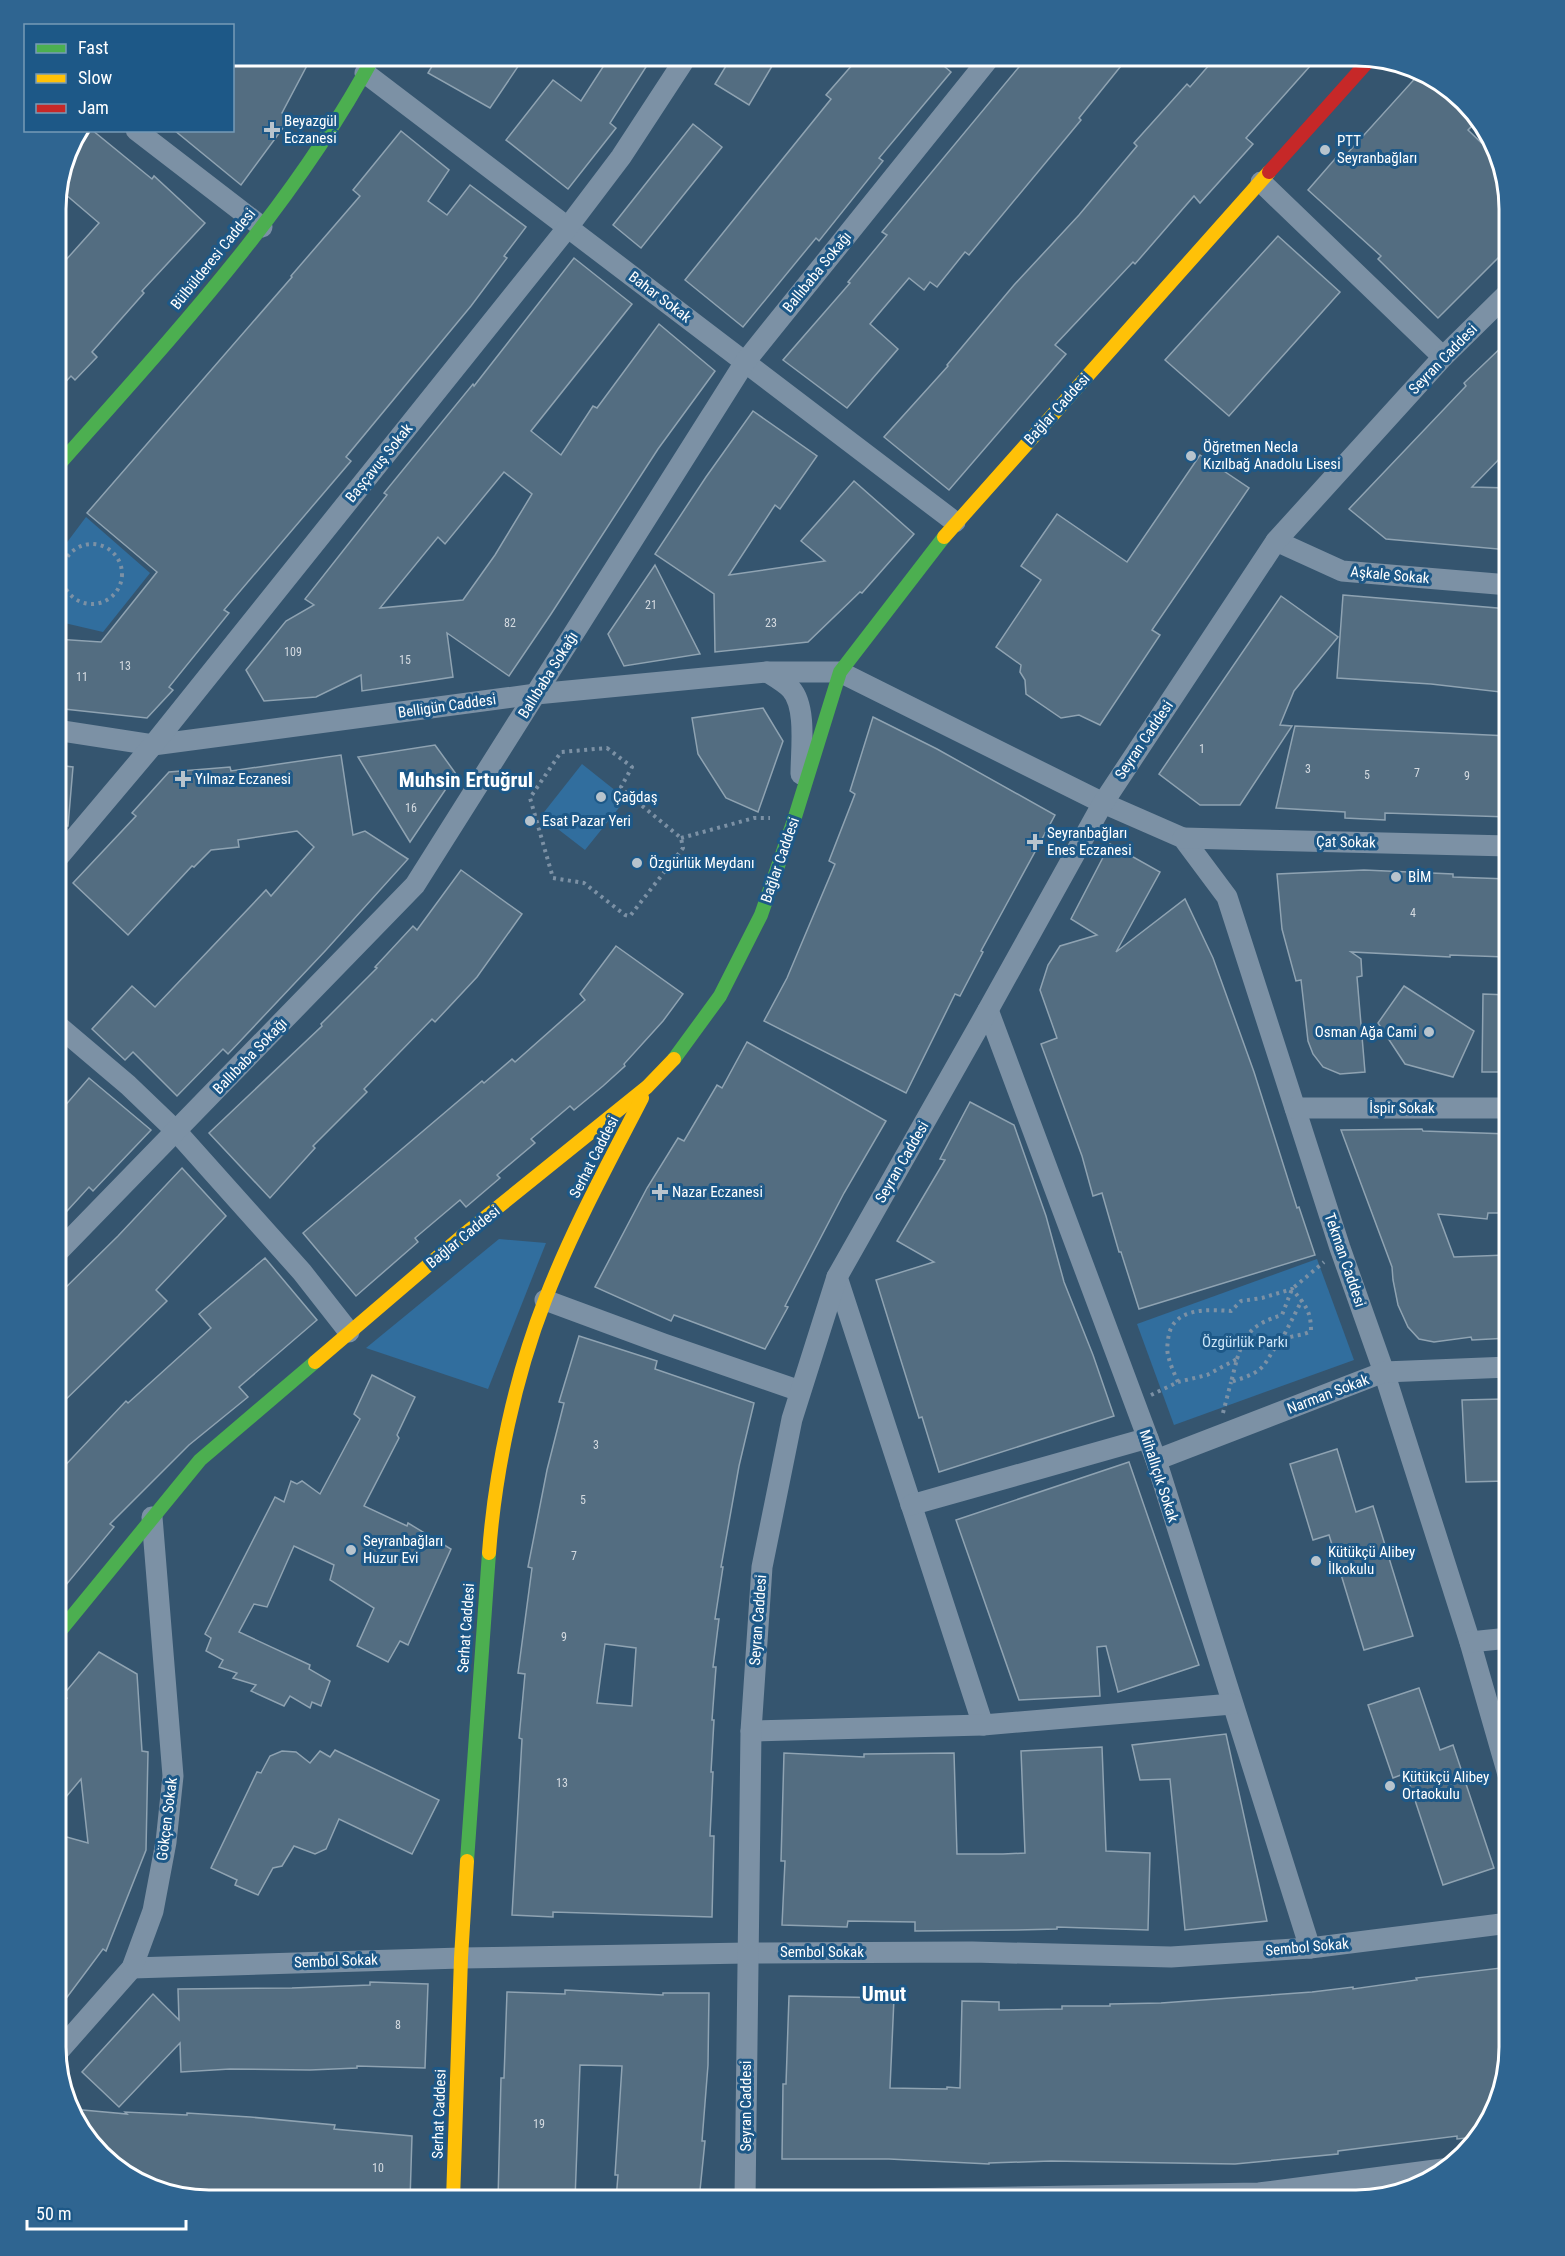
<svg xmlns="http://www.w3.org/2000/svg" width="1565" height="2256" viewBox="0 0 1565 2256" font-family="'Roboto Condensed',sans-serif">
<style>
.green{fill:#316e9e}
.building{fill:#536d81;stroke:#8fa3b2;stroke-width:1.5;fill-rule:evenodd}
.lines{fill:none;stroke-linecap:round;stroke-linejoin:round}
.path{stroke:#7c91a5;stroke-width:4;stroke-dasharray:3 4.5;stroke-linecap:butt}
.street{stroke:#7c91a5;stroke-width:21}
.fast{stroke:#4caf50;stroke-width:14}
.slow{stroke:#ffc107;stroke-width:14}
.jam{stroke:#c62828;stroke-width:14}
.poi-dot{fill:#b8c4cd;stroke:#1d5887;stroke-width:2}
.labels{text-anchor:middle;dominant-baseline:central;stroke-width:6;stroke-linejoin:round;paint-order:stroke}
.number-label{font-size:12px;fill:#d4dae0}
.poi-label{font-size:15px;fill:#fff;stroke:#1d5887;text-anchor:start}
.street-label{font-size:15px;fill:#fff;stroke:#1d5887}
.park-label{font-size:15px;fill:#cae5f8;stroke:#1d5887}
.district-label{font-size:21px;font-weight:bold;fill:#fff;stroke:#1d5887}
.rim{fill:none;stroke:#fff;stroke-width:3}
</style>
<rect width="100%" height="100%" fill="#35556f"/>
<g class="green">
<polygon points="86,517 150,573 103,632 56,621 56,557"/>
<polygon points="582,764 626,799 585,850 541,816"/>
<polygon points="499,1239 546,1243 488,1389 366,1348"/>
<polygon points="1317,1259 1354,1360 1174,1425 1137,1324"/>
</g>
<g class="building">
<polygon points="236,56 312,56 282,113 291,117 241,185 174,130 232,130 232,62"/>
<polygon points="438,56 525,56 490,108 428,73"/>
<polygon points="610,56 653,56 610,123 616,128 568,189 506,140 553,80 581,101"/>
<polygon points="732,56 778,56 749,105 715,84"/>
<polygon points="860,56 932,56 951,72 879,158 883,161 819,241 816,238 743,327 685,280 831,99 826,95"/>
<polygon points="1028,56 1129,56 1079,118 1081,120 969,255 965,252 937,287 930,282 924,290 909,278 870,324 898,349 847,408 783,360 850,283 848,282 887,235 882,232"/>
<polygon points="1217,56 1319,56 1246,138 1253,144 1200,203 1194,196 1135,264 1133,262 1055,345 1066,354 949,490 884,437 948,366 947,365 1014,285 1079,215 1137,146 1134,143 1187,84 1190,87"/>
<polygon points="1419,74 1441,81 1478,120 1468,130 1496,157 1509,209 1509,247 1438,318 1378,259 1381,256 1308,190 1341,152 1345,156"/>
<polygon points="693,124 722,147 641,248 613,225"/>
<polygon points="81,130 92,130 152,179 154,176 205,223 142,291 144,293 92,352 97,357 75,380 71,376 56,392 56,271 99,223 58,188 67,150"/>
<polygon points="401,131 449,170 428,201 447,215 470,185 526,227 504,256 507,258 471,306 346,457 351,461 224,610 229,613 169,687 173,690 147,718 64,709 56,698 56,639 101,642 157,572 87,513 292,277 291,276 360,196 353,190"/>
<polygon points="1278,236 1340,292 1229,416 1165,360"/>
<path d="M574 258 632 304 531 431 561 455 593 406 597 408 659 324 715 371 658 449 551 614 509 676 447 633 453 677 362 691 361 675 316 697 264 701 246 670 286 621 314 605 305 599 387 495 384 493 473 384 474 386ZM504 472 532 494 495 555 463 600 380 608 438 537 445 544Z"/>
<polygon points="1509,340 1509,449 1472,487 1509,488 1509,550 1386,539 1349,509 1466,386 1464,383"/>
<polygon points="753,411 817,456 780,509 775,505 729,575 825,561 801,541 854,481 914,534 862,593 860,592 808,642 715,652 714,594 655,554 706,477"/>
<polygon points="1200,455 1249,488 1152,630 1160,635 1100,725 1079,715 1061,718 1026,694 1025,680 1020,672 1021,665 996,647 1041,580 1021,566 1057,514 1127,562"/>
<polygon points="655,565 700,654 624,666 608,634"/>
<polygon points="1343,595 1509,609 1509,693 1431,684 1337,678"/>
<polygon points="1281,596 1338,637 1294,691 1280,725 1292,726 1240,805 1200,805 1159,774"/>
<polygon points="763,708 783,741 758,812 726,798 698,754 692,718"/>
<polygon points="873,717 937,749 1055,815 981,951 983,952 960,996 955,994 906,1093 764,1021 787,978 835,864 829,861 855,794 850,791"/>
<polygon points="1295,726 1509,736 1509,817 1385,813 1385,820 1345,818 1345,812 1276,808"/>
<polygon points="435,745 456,774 410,842 358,757"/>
<polygon points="341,755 353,835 365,831 408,859 326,950 228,1054 223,1049 177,1096 133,1052 125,1060 92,1029 132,986 155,1007 266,890 271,896 314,847 297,831 238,840 239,847 211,850 194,867 192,866 128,935 73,883 136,816 132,813 169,772 230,767 231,771"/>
<polygon points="56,765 73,767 68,826 56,826"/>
<polygon points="1110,844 1160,872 1116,952 1185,899 1213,958 1254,1072 1297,1208 1299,1207 1315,1255 1139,1309 1121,1252 1119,1252 1102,1193 1093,1196 1082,1156 1041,1044 1057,1038 1040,990 1048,965 1060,946 1097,935 1071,919"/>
<polygon points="461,870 522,914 477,977 435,1022 432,1019 364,1089 367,1092 313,1146 315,1148 270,1198 209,1133 322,1026 321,1024 377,968 375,967 413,926 417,930"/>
<polygon points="1364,870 1453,874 1453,877 1508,879 1506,957 1450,955 1450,957 1351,952 1361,959 1362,976 1357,977 1365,1072 1340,1074 1323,1067 1313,1054 1308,1041 1301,980 1296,981 1282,929 1277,874"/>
<polygon points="616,946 683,994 663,1021 624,1064 625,1066 603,1086 574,1110 570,1106 531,1139 535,1143 497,1175 500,1178 466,1207 460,1200 415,1238 418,1242 356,1296 303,1233 482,1081 484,1083 512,1059 515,1062 585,1000 580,994"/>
<polygon points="1404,986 1474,1031 1453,1077 1405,1064 1378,1023"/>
<polygon points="1483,994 1509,995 1509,1072 1482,1072"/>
<polygon points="747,1042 886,1121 844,1193 785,1306 788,1307 765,1349 674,1315 671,1321 595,1287 647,1188 678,1138 684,1141 717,1085 722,1088"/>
<polygon points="89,1078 151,1130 93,1191 89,1187 56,1223 56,1116"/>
<polygon points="970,1102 1014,1125 1046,1216 1064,1282 1093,1355 1114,1416 939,1472 922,1417 919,1418 903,1367 876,1280 934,1262 897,1241 945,1160 940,1159"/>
<polygon points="1422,1129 1423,1131 1509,1134 1509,1213 1488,1213 1487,1219 1438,1214 1454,1257 1506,1255 1509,1338 1472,1340 1471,1337 1434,1342 1419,1339 1408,1327 1398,1305 1393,1280 1392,1267 1341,1130"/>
<polygon points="182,1168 226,1216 156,1290 167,1301 56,1409 56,1297 118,1236"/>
<polygon points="265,1258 317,1320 239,1387 248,1397 189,1445 110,1524 114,1527 56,1597 56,1475 126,1401 128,1403 211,1328 199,1314"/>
<path d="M579 1336 657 1361 655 1369 754 1403 739 1466 721 1567H723L715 1619H719L713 1667H716L712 1720H714L711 1772H713L710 1836H714L712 1917 553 1912V1917L512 1915 522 1739 519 1738 525 1674 518 1673 532 1568 528 1567 547 1470 564 1403 559 1402ZM605 1644 636 1648 632 1706 597 1703Z"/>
<polygon points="372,1375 415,1397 397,1435 399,1438 364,1506 407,1526 408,1523 451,1549 408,1645 400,1641 388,1662 357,1646 374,1608 330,1580 334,1565 294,1546 267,1607 254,1604 239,1632 310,1665 309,1669 330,1681 321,1706 312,1702 310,1708 290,1696 284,1706 251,1691 256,1685 233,1678 237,1673 219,1667 223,1660 206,1651 211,1638 205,1634 275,1497 284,1502 291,1481 297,1484 302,1481 320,1494 360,1419 354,1414"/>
<polygon points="1503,1399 1506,1481 1466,1482 1462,1400"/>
<polygon points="1337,1449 1356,1512 1373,1506 1413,1636 1364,1650 1329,1535 1313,1540 1290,1464"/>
<polygon points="1129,1462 1199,1665 1118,1692 1106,1646 1097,1647 1100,1696 1019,1700 956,1520"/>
<polygon points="99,1652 137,1674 142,1751 148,1752 146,1850 106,1951 103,1949 56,2012 56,1834 88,1843 81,1779 56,1809 56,1711 67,1698 63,1695"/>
<polygon points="1419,1688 1440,1750 1453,1745 1494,1868 1443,1885 1406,1773 1393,1778 1368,1705"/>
<polygon points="1226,1734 1267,1921 1185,1930 1170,1779 1140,1780 1132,1745"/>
<polygon points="1102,1747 1106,1851 1150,1853 1148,1930 1057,1927 1057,1929 1017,1930 915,1931 915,1922 848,1921 847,1927 782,1925 785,1861 781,1861 784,1753 864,1757 864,1754 954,1753 957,1854 1003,1854 1025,1853 1021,1751"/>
<polygon points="335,1750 439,1800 412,1854 339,1819 326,1849 315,1854 294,1846 282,1866 273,1868 258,1895 235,1885 237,1880 211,1868 257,1772 261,1773 270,1756 282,1751 296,1752 310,1763 320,1751 330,1757"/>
<polygon points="1509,1967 1509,2047 1489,2124 1476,2137 1457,2139 1457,2136 1338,2151 1338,2154 1235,2164 1051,2161 989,2163 989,2164 889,2159 782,2159 783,2084 786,2084 789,1996 894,1998 890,2088 947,2089 947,2087 960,2088 962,2001 999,2002 999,2010 1062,2009 1062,2006 1110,2006 1110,2004 1161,2003 1312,1992 1353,1987 1353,1989 1417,1980 1416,1978"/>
<polygon points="370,1982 428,1984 425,2068 357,2066 357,2068 310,2070 230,2069 181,2072 180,2043 119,2107 82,2072 153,1994 179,2020 178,1989 292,1988 370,1985"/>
<polygon points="565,1990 663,1995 663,1993 709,1993 708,2065 702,2141 705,2141 699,2200 616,2200 618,2175 615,2175 622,2066 580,2065 575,2200 498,2200 501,2078 504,2078 507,1992 565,1994"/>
<polygon points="72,2109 127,2114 125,2112 187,2115 187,2113 250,2117 335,2125 334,2129 412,2136 410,2200 241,2200 189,2197 124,2175 76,2123"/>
</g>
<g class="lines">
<g class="path">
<circle cx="92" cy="574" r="30"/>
<polyline points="56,555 64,562"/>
<polygon points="607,748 632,767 621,787 623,790 681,838 683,848 630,916 625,915 584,883 553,878 530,798 561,752"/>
<polyline points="681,838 754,818 770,818"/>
<polyline points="1281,1341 1302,1300"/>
<path d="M1237 1359C1246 1331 1254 1324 1282 1315L1292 1289 1324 1262"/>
<path d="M1151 1395 1178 1382C1174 1373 1170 1364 1168 1355 1167 1351 1167 1346 1168 1341 1170 1308 1205 1309 1231 1311L1241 1301 1262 1298 1292 1289C1305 1305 1311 1310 1311 1331 1301 1337 1290 1334 1281 1342 1273 1348 1270 1357 1264 1365 1256 1375 1242 1378 1231 1382L1237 1359 1207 1375 1178 1382"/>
<polyline points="1223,1413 1231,1382"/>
</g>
<g class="street">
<polyline points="365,73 955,522"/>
<polyline points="136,130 262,227"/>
<polyline points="1261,182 1443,357"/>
<polyline points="1276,541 1342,571 1509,585"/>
<path d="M767 672C775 677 784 682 791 689 807 707 801 750 801 774"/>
<polyline points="56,730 153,745 536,694 767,672 840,672 1103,803 1183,838 1227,897 1340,1248 1384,1372 1470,1642 1509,1778"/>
<polyline points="1183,838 1509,846"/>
<polyline points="56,860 153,745 568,227 621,157 687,56"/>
<polyline points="988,1010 1156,1460 1310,1948"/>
<polyline points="56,1024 128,1085 176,1131 302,1272 349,1332"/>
<polyline points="1295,1108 1509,1108"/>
<polyline points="56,1254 415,885 745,362 991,56"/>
<polyline points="837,1277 983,1725"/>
<polyline points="545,1300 664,1344 800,1391"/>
<polyline points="1156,1460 1384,1372 1509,1367"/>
<polyline points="911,1505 1148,1438"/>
<polyline points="1470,1642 1509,1638"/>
<polyline points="751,1731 983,1725 1232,1704"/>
<polyline points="132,1968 461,1958 747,1953 972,1952 1171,1957 1310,1948 1509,1923"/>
<polyline points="57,2053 132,1968 153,1911 166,1842 173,1776 152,1517"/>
<polyline points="745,2200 751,1731 762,1567 792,1419 837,1277 988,1010 1103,803 1276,541 1443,357 1509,292"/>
<polyline points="837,2200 1259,2193 1443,2169"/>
</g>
<g class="fast">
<path d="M56 468C170 339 292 209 374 56"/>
<polyline points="674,1059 720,996 761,915 795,817 840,672 944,537"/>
<polyline points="56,1636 200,1460 315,1362"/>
<polyline points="467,1861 489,1553"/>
</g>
<g class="slow">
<polyline points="944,537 1269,172"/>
<polyline points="315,1362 461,1237 647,1087 674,1059"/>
<path d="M489 1553C495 1471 515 1377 545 1300 572 1230 608 1164 642 1098"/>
<polyline points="453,2200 461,1958 467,1861"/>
</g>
<polyline class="jam" points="1269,172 1371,58"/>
</g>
<g class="poi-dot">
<path d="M269 121h6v6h6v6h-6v6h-6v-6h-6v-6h6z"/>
<circle cx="1325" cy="150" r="6"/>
<circle cx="1191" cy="456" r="6"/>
<path d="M180 770h6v6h6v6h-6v6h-6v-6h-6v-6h6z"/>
<circle cx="601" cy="797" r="6"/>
<circle cx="530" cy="821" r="6"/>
<path d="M1032 833h6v6h6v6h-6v6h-6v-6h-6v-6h6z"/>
<circle cx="637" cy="863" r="6"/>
<circle cx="1396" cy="877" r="6"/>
<circle cx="1429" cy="1032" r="6"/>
<path d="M657 1183h6v6h6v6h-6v6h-6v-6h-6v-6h6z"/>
<circle cx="351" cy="1550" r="6"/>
<circle cx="1316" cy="1561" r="6"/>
<circle cx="1390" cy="1786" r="6"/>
</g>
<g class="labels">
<g class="number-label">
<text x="651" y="605">21</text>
<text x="510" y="623">82</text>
<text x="771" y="623">23</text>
<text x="293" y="652">109</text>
<text x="405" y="660">15</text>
<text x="125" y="666">13</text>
<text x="82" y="677">11</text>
<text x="1202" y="749">1</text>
<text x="1308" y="769">3</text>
<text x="1417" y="773">7</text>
<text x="1367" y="775">5</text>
<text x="1467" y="776">9</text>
<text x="411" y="808">16</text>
<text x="1413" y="913">4</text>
<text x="596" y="1445">3</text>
<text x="583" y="1500">5</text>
<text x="574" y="1556">7</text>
<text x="564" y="1637">9</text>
<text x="562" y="1783">13</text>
<text x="398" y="2025">8</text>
<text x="539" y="2124">19</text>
<text x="378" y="2168">10</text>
</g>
<g class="poi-label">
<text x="284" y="121">Beyazgül<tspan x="284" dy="17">Eczanesi</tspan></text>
<text x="1337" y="141">PTT<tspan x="1337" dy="17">Seyranbağları</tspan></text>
<text x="1203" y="447">Öğretmen Necla<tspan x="1203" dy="17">Kızılbağ Anadolu Lisesi</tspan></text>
<text x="195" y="779">Yılmaz Eczanesi</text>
<text x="613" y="797">Çağdaş</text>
<text x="542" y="821">Esat Pazar Yeri</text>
<text x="1047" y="833">Seyranbağları<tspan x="1047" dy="17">Enes Eczanesi</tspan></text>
<text x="649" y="863">Özgürlük Meydanı</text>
<text x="1408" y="877">BİM</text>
<text x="1417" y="1032" text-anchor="end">Osman Ağa Cami</text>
<text x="672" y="1192">Nazar Eczanesi</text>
<text x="363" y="1541">Seyranbağları<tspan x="363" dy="17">Huzur Evi</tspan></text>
<text x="1328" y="1552">Kütükçü Alibey<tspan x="1328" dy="17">İlkokulu</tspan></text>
<text x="1402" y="1777">Kütükçü Alibey<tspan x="1402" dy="17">Ortaokulu</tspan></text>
</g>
<g class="street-label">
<text transform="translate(213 259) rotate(-51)">Bülbülderesi Caddesi</text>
<text transform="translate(817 272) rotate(-51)">Ballıbaba Sokağı</text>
<text transform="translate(660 297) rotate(37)">Bahar Sokak</text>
<text transform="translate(1443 359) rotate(-46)">Seyran Caddesi</text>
<text transform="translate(1057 409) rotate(-48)">Bağlar Caddesi</text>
<text transform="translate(379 463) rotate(-51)">Başçavuş Sokak</text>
<text transform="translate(1390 575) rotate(5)">Aşkale Sokak</text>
<text transform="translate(548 675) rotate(-58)">Ballıbaba Sokağı</text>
<text transform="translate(447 706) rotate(-8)">Belligün Caddesi</text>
<text transform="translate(1144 740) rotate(-56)">Seyran Caddesi</text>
<text transform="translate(1346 842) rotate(1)">Çat Sokak</text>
<text transform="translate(780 860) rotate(-71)">Bağlar Caddesi</text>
<text transform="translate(250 1056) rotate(-46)">Ballıbaba Sokağı</text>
<text x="1402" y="1108">İspir Sokak</text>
<text transform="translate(594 1157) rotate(-63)">Serhat Caddesi</text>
<text transform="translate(902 1162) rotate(-60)">Seyran Caddesi</text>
<text transform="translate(463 1237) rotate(-39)">Bağlar Caddesi</text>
<text transform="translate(1345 1260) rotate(71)">Tekman Caddesi</text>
<text transform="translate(1328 1394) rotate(-21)">Narman Sokak</text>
<text transform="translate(1159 1476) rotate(72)">Mihallıçık Sokak</text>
<text transform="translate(758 1620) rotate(-86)">Seyran Caddesi</text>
<text transform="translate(466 1628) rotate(-86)">Serhat Caddesi</text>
<text transform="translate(167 1819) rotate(-83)">Gökçen Sokak</text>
<text transform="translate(1307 1947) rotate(-5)">Sembol Sokak</text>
<text x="822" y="1952">Sembol Sokak</text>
<text transform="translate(336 1961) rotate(-2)">Sembol Sokak</text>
<text transform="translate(746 2106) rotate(-90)">Seyran Caddesi</text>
<text transform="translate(439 2114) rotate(-88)">Serhat Caddesi</text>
</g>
<g class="park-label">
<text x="1245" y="1342">Özgürlük Parkı</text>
</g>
<g class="district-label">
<text x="466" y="780">Muhsin Ertuğrul</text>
<text x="884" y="1994">Umut</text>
</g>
</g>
<path d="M0 0H1565V2256H0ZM209 66H1356A143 143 0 0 1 1499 209V2047A143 143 0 0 1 1356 2190H209A143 143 0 0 1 66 2047V209A143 143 0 0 1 209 66Z" fill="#2f6591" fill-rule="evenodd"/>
<path class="rim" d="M209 66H1356A143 143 0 0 1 1499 209V2047A143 143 0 0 1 1356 2190H209A143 143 0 0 1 66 2047V209A143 143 0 0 1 209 66Z"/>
<rect x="24" y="24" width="210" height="108" fill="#1d5887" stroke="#779bb7" stroke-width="1.5"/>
<rect x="36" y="44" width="30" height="9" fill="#4caf50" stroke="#779bb7" stroke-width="1.5"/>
<text x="78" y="54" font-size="18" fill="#ffffff">Fast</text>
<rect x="36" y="74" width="30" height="9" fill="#ffc107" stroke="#779bb7" stroke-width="1.5"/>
<text x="78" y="84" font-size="18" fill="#ffffff">Slow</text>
<rect x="36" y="104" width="30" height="9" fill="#c62828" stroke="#779bb7" stroke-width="1.5"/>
<text x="78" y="114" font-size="18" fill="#ffffff">Jam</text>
<path d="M27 2220v9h159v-9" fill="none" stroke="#ffffff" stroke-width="3"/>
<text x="36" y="2220" font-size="18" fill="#ffffff" stroke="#1d5887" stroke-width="4.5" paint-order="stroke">50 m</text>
</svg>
